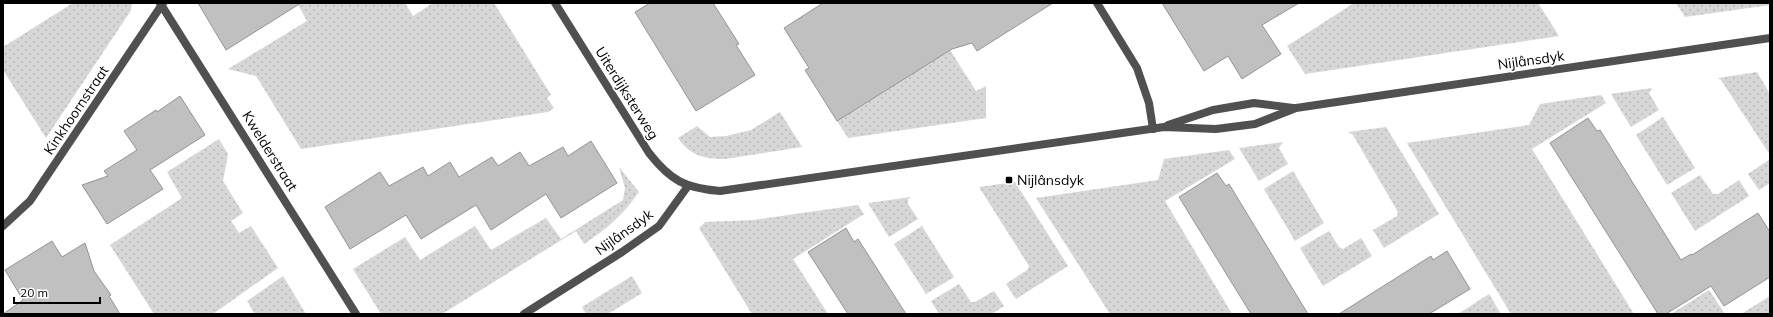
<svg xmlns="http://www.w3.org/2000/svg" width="1773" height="317" viewBox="0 0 1773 317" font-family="Mulish,sans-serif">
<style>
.grass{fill:url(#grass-dots)}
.building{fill:#c0c0c0;stroke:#949494}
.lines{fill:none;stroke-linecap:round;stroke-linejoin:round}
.minor{stroke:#505050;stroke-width:8}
.tertiary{stroke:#505050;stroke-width:8}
.poi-dot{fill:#000;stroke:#fff;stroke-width:1.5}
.labels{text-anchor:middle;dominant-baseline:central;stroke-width:3.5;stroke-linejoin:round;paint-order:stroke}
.street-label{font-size:14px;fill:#000;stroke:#fff}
.poi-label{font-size:14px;fill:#000;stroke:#fff;text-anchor:start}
</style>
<defs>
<pattern id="grass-dots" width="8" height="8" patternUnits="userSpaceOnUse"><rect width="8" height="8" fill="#d7d7d7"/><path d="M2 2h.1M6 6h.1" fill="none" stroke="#b7b7b7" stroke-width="1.8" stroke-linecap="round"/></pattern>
</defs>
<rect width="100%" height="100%" fill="#fff"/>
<g class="grass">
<polygon points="73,3 132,4 130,12 46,138 3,70 3,47"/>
<polygon points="297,3 405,3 413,16 433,3 494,3 551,95 547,98 554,108 548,112 301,149 256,76 228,69 307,21"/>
<polygon points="1354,3 1538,3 1559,36 1305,74 1287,46"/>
<polygon points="1676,3 1770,3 1770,5 1685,17"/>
<polygon points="950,50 976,91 986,86 986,118 848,138 837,121"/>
<polygon points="1757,72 1770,94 1770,155 1721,80 1718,78"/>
<polygon points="1652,88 1649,93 1659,110 1631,127 1611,94"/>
<polygon points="1601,95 1606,103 1532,149 1634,314 1511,314 1407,143 1529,125 1540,104"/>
<path d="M780 112 802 147 725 159C705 159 690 156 678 138L697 126 710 137 726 136 751 130Z"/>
<polygon points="1663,117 1695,168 1667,185 1636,135"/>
<polygon points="1386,127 1439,214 1384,248 1373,230 1397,216 1398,212 1353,135 1348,132"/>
<polygon points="219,139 228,154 223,181 243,213 231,221 239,233 251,226 278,268 213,314 154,314 110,245 182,198 167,172"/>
<polygon points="1283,142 1279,148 1288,164 1259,181 1239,148"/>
<polygon points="1229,150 1235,159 1165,201 1232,314 1110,314 1036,198 1158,180 1164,159"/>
<polygon points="1770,159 1770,183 1759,190 1748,174"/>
<path d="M619 167 639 192C621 217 609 227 584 244L576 231 442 314H381L353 269 405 237 420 260 475 226 491 250 546 218 561 239 623 200 625 188Z"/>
<polygon points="1293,171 1324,223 1295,241 1264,189"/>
<polygon points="1700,175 1713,194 1718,194 1739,180 1749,196 1695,231 1671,193"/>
<polygon points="1015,182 1068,266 1016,299 1006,284 1027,270 1029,266 979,187"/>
<polygon points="911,197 908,199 908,204 918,219 889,237 868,203"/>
<polygon points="858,205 864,214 793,259 828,314 752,314 699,228 705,222 753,220"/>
<polygon points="922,226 954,277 926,294 894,244"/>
<polygon points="1329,231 1339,247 1343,249 1361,238 1372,256 1323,286 1300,248"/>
<polygon points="283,276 306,314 255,314 247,301"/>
<polygon points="632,276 642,293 608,314 586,314 582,307"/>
<polygon points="959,284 971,302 975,302 994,291 1004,306 992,314 939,314 931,301"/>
<polygon points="1709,290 1725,314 1671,314"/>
<polygon points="1489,294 1501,314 1458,314"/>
<polygon points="1770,296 1770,314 1741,314"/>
</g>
<g class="building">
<polygon points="198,3 301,3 226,50"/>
<polygon points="650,3 713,3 739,44 736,45 755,75 696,111 635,12"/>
<polygon points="823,3 1053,3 977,51 972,43 952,49 837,121 805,70 809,68 784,28"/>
<polygon points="1162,3 1299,3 1262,25 1281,54 1242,79 1228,56 1204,71"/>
<polygon points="180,96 205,135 150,170 163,189 107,224 82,185 108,176 104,171 137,150 124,131 156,110 157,112"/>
<polygon points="1588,118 1597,131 1600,130 1681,260 1691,254 1692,255 1758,213 1770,232 1770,277 1724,306 1711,286 1666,314 1658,314 1550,143"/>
<polygon points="591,141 617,183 561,218 546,194 491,230 476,205 421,239 406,215 350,249 325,207 380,172 389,186 423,167 428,176 450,162 459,177 492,157 498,166 520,152 529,166 563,147 568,156"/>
<polygon points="1217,173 1226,186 1229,184 1308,314 1251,314 1179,197"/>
<polygon points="846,228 854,242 858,239 906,314 848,314 808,252"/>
<polygon points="52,241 62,257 85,243 94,271 111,295 109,296 120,314 3,314 23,300 5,270"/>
<polygon points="1447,251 1470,289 1429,314 1339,314 1431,256 1433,260"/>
</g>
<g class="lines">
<g class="minor">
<polyline points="160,3 356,314"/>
<polyline points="1097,3 1137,68 1149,103 1153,129"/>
<polyline points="3,226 30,201 163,3"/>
<polyline points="524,314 622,252 659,226 688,186"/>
</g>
<g class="tertiary">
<path d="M555 3 649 153C671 181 685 188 720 191L1164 127 1216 129 1255 124 1296 108 1770 38"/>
<polyline points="1168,125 1213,110 1254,103 1293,108"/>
</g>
</g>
<rect class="poi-dot" x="1005" y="176" width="8" height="8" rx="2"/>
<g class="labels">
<g class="street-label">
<text transform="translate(1531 60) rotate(-8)">Nijlânsdyk</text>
<text transform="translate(627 93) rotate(58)">Uiterdijksterweg</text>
<text transform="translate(76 110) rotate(-56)">Kinkhoornstraat</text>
<text transform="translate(270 151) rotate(58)">Kwelderstraat</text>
<text transform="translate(624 232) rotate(-36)">Nijlânsdyk</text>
</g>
<g class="poi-label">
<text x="1017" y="180">Nijlânsdyk</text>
</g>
</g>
<rect width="1773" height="317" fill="none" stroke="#000000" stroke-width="8"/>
<path d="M14 297v6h86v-6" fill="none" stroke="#000000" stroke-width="2"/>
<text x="20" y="297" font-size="12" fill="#000000" stroke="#ffffff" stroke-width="3" paint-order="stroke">20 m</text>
</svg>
